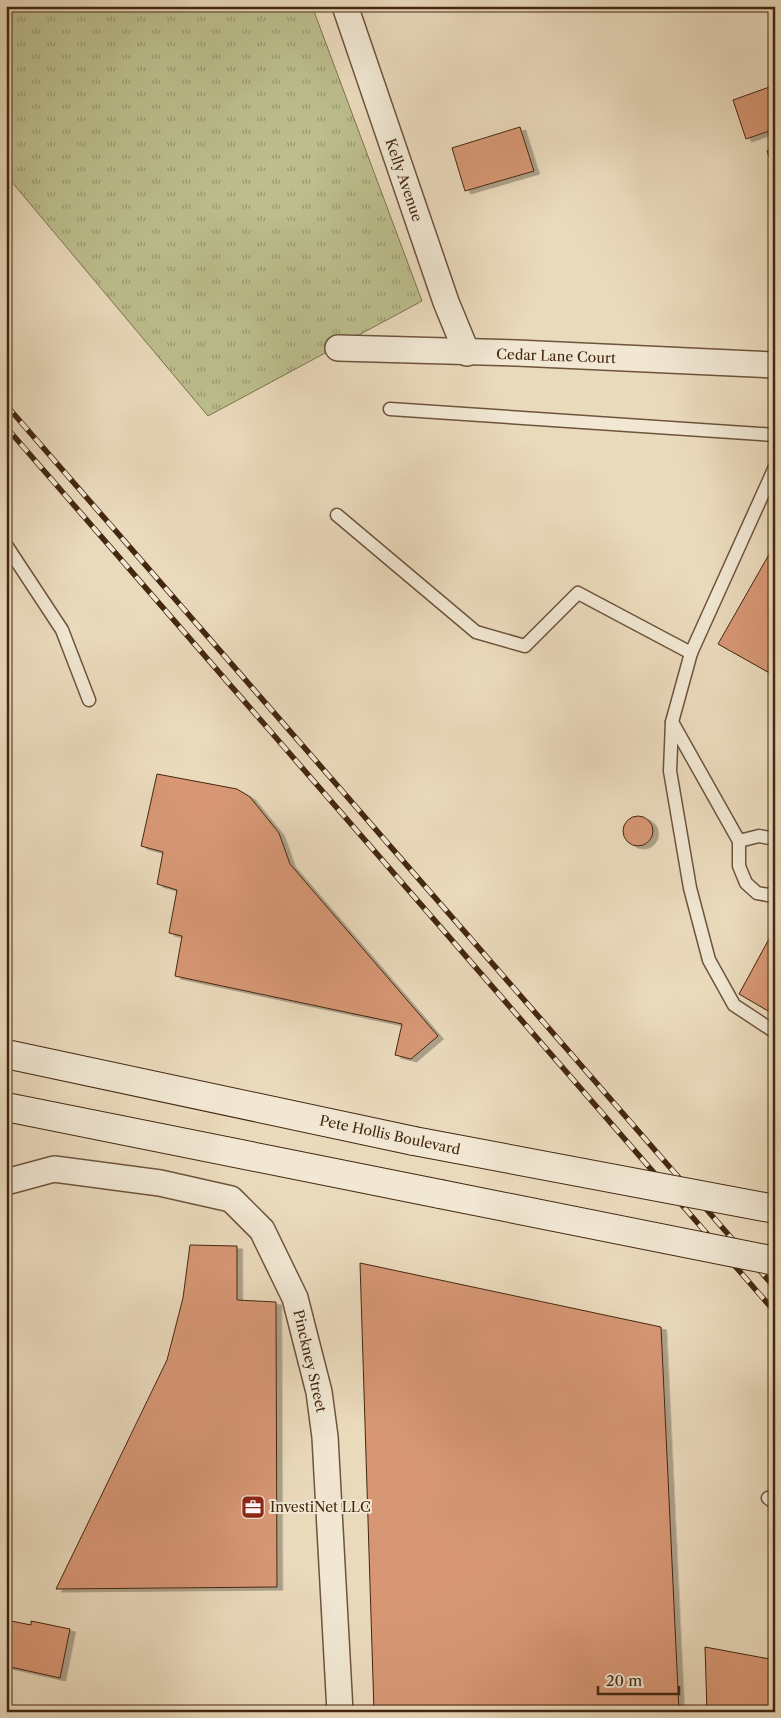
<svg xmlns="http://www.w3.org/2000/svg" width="781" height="1718" viewBox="0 0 781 1718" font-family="'Libre Caslon Text',serif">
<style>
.grass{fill:url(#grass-tufts);stroke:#80724e}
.building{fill:#d79775;stroke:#442710;filter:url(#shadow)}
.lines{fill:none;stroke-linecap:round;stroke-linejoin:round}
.service-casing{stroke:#6e543b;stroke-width:15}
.minor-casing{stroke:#6e543b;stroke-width:28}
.secondary-casing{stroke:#442710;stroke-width:30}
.service{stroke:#f1e7d3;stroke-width:12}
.minor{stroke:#f1e7d3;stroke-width:25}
.secondary{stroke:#f1e7d3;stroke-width:28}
.rail-casing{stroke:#442710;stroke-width:5.5}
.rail{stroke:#f1e7d3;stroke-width:4;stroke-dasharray:11;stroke-linecap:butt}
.secondary-bridge-casing{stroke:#442710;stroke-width:30;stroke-linecap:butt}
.secondary-bridge{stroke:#f1e7d3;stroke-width:28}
.labels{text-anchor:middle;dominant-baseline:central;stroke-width:4;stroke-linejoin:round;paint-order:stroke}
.street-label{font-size:14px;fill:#442710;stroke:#f1e7d3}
.poi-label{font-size:14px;fill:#442710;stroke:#f1e7d3;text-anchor:start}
</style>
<defs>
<pattern id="grass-tufts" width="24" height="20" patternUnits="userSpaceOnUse" patternTransform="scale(1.25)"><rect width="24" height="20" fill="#bcbe8d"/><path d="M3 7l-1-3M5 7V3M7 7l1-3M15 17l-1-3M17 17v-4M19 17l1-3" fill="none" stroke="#9a9a72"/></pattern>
<filter id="shadow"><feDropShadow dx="5.5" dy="3" stdDeviation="0" flood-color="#0004"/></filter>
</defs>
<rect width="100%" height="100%" fill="#eadabc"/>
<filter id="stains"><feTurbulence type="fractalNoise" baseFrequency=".004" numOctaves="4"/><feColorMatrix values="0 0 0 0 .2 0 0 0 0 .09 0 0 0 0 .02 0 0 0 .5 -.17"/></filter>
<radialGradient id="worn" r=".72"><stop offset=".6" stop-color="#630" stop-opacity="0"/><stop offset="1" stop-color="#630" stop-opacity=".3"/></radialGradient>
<polygon class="grass" points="6,6 312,6 422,301 208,416 6,175"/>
<g class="building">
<polygon points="775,85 775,129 746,139 733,100"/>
<polygon points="520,127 534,171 465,191 452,148"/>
<polygon points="775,148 775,173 767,151"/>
<polygon points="775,544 775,676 718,644"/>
<polygon points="157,774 237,789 250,797 279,833 290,864 438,1036 411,1059 395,1055 402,1024 175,976 182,936 169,933 177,890 157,884 163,852 141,846"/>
<circle cx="638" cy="831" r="15"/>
<polygon points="775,928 775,1015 739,994"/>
<polygon points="190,1245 237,1246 237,1300 276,1302 277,1587 56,1589 167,1360 183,1298"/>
<polygon points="360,1263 661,1327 679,1712 374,1712"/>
<polygon points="6,1620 31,1625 31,1621 70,1629 60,1678 6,1666"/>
<polygon points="705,1647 775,1660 775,1712 707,1712"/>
</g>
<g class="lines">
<g class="service-casing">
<g id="service">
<polyline points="390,409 775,435"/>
<polyline points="775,467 691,653 672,722 670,771 690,888 709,960 734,1005 775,1032"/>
<polyline points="337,515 476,632 525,646 578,593 691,653"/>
<polyline points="6,545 62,630 89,700"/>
<polyline points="672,722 739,841 739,866 746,883 757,893 768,895 775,893"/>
<polyline points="739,841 759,836 775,839"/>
<polyline points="768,1498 775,1503"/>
</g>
</g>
<g class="minor-casing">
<g id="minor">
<polyline points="345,6 446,302 467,353"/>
<polyline points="338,348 517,353 775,365"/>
<polyline points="6,1182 54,1169 160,1183 231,1199 262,1230 295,1298 319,1392 325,1437 340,1712"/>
</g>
</g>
<g class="secondary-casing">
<g id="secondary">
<polyline points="6,1054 414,1141"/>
<polyline points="6,1107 440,1194"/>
</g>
</g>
<use href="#service" class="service"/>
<use href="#minor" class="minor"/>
<use href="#secondary" class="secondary"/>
<g class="rail-casing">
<g id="rail">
<polyline points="6,405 775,1288"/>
<polyline points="6,427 775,1312"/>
</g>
</g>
<use href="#rail" class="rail"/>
<g class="secondary-bridge-casing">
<g id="secondary-bridge">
<polyline points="414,1141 775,1209"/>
<polyline points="440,1194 775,1261"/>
</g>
</g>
<use href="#secondary-bridge" class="secondary-bridge"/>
</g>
<defs>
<g id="office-square" transform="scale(1.25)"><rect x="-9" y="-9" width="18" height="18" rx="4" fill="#8f2418" stroke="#f1e7d3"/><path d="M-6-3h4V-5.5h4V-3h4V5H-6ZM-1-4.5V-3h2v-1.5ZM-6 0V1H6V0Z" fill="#fff"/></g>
</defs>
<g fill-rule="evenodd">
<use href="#office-square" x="253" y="1507"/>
</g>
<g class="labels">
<g class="street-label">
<text transform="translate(404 180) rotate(71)">Kelly Avenue</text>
<text transform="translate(556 356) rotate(2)">Cedar Lane Court</text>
<text transform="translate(390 1135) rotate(12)">Pete Hollis Boulevard</text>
<text transform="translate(310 1361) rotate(77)">Pinckney Street</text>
</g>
<g class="poi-label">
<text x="270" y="1507">InvestiNet LLC</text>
</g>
</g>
<rect width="781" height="1718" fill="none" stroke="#eadabc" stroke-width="25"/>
<rect x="8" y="8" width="766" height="1703" fill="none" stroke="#442710" stroke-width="2.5"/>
<rect x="12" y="12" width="756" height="1693" fill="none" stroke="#442710"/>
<path d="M598 1686v8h81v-8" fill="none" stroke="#442710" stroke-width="2.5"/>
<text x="606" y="1686" font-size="15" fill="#442710" stroke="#f1e7d3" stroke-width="4" paint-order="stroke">20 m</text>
<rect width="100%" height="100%" filter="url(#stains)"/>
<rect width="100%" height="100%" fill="url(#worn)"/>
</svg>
